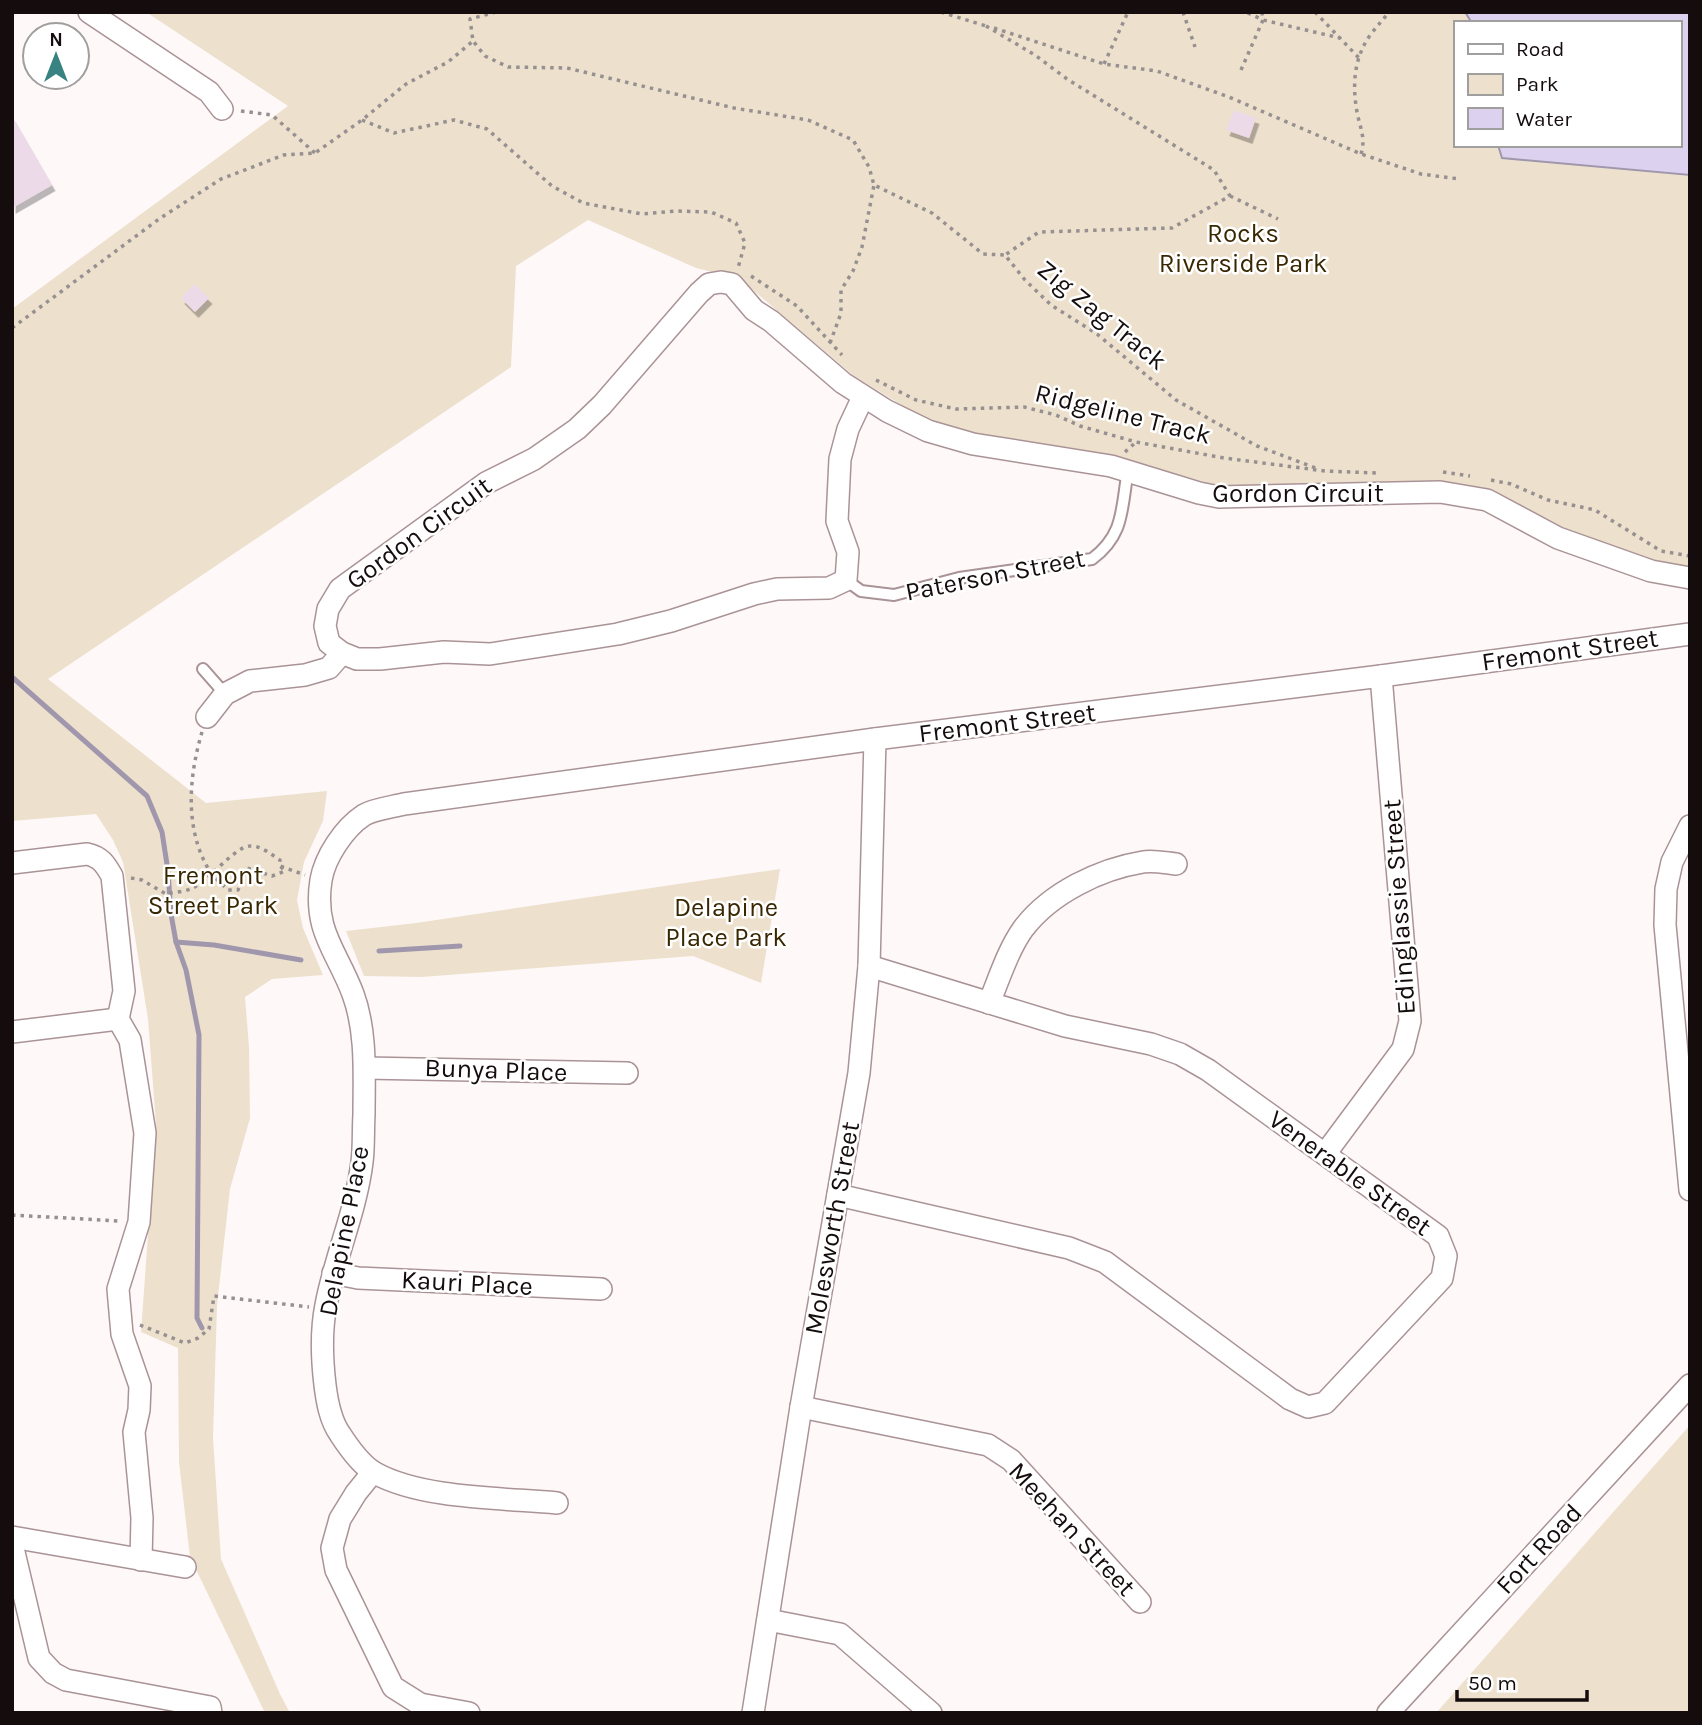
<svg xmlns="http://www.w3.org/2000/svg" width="1702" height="1725" viewBox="0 0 1702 1725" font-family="Karla,sans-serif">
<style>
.green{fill:#ede1cd}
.water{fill:#dcd2f0;stroke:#a097ac;stroke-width:2}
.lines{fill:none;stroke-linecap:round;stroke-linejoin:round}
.stream{stroke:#a097ac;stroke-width:5}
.building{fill:#eddae8;filter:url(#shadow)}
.service-casing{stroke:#aa9396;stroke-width:14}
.minor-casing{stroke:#aa9396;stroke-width:24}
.path{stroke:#979091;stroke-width:3.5;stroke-dasharray:3.5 5;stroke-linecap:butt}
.service{stroke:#fff;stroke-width:10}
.minor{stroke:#fff;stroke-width:21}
.labels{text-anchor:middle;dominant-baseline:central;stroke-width:5;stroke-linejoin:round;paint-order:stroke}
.park-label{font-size:26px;fill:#392702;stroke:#fff}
.street-label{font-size:26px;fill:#140c0d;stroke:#fff}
</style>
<defs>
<filter id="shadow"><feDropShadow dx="3.5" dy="6" stdDeviation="0" flood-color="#0004"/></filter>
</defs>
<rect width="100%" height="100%" fill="#fef8f9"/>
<g class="green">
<polygon points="146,12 1465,12 1472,23 1455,23 1455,145 1498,145 1502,158 1690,175 1690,571 1657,563 1440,485 1219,486 1132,461 977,436 923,418 854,376 740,279 696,268 588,220 516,266 511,367 48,679 206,803 327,791 323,821 304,862 297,900 303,928 323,975 272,979 245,997 249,1047 250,1118 230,1189 217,1305 213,1438 221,1559 280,1694 290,1713 265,1713 190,1557 179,1462 178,1348 141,1332 156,1124 148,1019 123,862 113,840 96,814 12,821 12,309 288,106"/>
<polygon points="780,869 761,983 693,956 422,977 364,976 346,931 416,923"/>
<polygon points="1690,1425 1690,1713 1436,1713"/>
</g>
<polygon class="water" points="1465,12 1690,12 1690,175 1502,158 1498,145 1679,145 1679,23 1472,23"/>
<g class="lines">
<g class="stream">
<polyline points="12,677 147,796 162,832 168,871 171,914 176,942 186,970 199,1035 197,1318 202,1328"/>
<polyline points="176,942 214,945 301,960"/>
<polyline points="379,951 460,946"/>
</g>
</g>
<g class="building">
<polygon points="1234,110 1256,118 1249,138 1226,130"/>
<polygon points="12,116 52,185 12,208"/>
<polygon points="194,284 209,298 195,312 181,298"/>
</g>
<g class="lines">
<g class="service-casing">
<g id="service">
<path d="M846 580 861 591 894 595 959 578 1092 559C1125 534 1121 509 1128 470"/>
<polyline points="203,669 225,694"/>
</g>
</g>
<g class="minor-casing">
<g id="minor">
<polyline points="89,12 209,92 222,109"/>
<polyline points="863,397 848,429 840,459 837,521 848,552 846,580 829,588 777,589 754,594 671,621 618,634 490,654 444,652 380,659 357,659 342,653 329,643 325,626 328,609 340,589 486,483 534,459 577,429 602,405 699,293 709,284 721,282 732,284 754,310 771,321 843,383 887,411 928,431 973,444 1111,466 1199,493 1219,497 1440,492 1487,500 1558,538 1651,571 1690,578"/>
<polyline points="207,717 225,694 250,681 305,675 329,668 342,653"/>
<polyline points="1690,826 1672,862 1666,889 1665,925 1690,1190"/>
<path d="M12 863 87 854C101 857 105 864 112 876L124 991 118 1019 130 1040 145 1133 139 1222 118 1289 122 1334 140 1386 139 1410 134 1432 142 1518 141 1560"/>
<path d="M989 1003C999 979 1008 950 1023 929 1050 893 1100 869 1143 862 1153 860 1166 863 1176 864"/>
<polyline points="12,1032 118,1019"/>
<polyline points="365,1068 627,1073"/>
<polyline points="1325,1154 1403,1049 1410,1021 1381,676"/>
<polyline points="838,1195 1069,1248 1105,1262 1290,1399 1308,1407 1325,1403 1442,1278 1446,1256 1438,1236 1208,1070 1180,1054 1151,1044 1065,1026 869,966"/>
<polyline points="333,1273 358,1278 601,1289"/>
<polyline points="801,1407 988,1445 1011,1460 1140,1602"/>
<polyline points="373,1472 356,1493 340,1519 332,1548 336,1570 393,1687 420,1704 469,1713"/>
<path d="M557 1503C503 1498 422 1499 375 1473 361 1465 349 1448 340 1434 330 1420 327 1401 325 1385 322 1360 321 1330 326 1305 335 1257 356 1211 362 1162 364 1147 363 1130 364 1115 364 1075 367 1032 353 994 337 951 313 931 321 880 325 857 344 828 364 815 374 809 392 807 404 804L875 739 1381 676 1690 634"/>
<polyline points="12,1537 185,1567"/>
<polyline points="12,1544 39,1658 53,1673 66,1680 210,1707 211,1713"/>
<polyline points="768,1620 840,1634 931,1713"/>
<polyline points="753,1713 801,1407 859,1073 869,966 875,739"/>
<polyline points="1388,1713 1690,1385"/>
</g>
</g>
<g class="path">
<polyline points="496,12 470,19 473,41 485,56 508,67 567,68 734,108 808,120 853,140 869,167 874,185 932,213 983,254 1005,255"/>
<polyline points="941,12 986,26"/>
<polyline points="1183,12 1195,47"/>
<polyline points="1262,12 1263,20 1340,38"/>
<polyline points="1315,12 1359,58"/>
<polyline points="986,26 1035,55 1067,79 1214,170 1230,196 1172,228 1039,232 1005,255 1025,280 1051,305 1097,334 1176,400 1257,446 1318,469"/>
<polyline points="994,28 1104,64 1157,71 1229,97 1361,154 1421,174 1459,179"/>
<polyline points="1104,64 1128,12"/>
<polyline points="1241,70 1263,20 1246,12"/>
<polyline points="241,111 272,115 315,153"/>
<polyline points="362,120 394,133 454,120 487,129 552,186 583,203 642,214 675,211 711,212 736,223 745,243 738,268"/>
<path d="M1361 154C1366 138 1360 128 1357 112 1352 84 1354 57 1371 34 1377 26 1383 20 1389 12"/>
<polyline points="1230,196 1278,219"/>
<polyline points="751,276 797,306 842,355"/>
<polyline points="12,328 159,219 221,179 284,155 315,153 362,120 406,84 448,62 473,41"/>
<polyline points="830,343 841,313 841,290 853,271 862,247 874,185"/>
<polyline points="876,380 916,400 956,409 1024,407 1056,415 1080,426 1136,442 1224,458 1325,471 1376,473"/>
<polyline points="1125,452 1136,442"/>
<polyline points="1443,472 1470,476"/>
<polyline points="1491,480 1511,484 1548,500 1595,510 1661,551 1690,556"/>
<path d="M202 732C189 776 184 828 209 870 214 878 222 884 228 890H238L247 868 272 876 285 871 280 866"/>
<path d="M131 878 142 880 166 894C174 892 185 892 193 888 210 879 236 846 250 846 260 845 272 855 280 860V866L305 875"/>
<polyline points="12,1215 119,1221"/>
<polyline points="140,1325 185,1343 198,1338 209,1329 214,1296 309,1307"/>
</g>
<use href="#service" class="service"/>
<use href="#minor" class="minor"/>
</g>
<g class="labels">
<g class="park-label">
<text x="1243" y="233">Rocks<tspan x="1243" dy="30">Riverside Park</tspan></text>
<text x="213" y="875">Fremont<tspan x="213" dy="30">Street Park</tspan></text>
<text x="726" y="907">Delapine<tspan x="726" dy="30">Place Park</tspan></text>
</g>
<g class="street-label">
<text transform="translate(1102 315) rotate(39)">Zig Zag Track</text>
<text transform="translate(1123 414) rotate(14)">Ridgeline Track</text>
<text x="1298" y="493">Gordon Circuit</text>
<text transform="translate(419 533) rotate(-36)">Gordon Circuit</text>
<text transform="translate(995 575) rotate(-11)">Paterson Street</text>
<text transform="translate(1570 650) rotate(-8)">Fremont Street</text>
<text transform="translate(1007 723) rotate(-7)">Fremont Street</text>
<text transform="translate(1399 907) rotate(-94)">Edinglassie Street</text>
<text transform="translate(496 1070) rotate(2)">Bunya Place</text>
<text transform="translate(1350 1173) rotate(36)">Venerable Street</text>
<text transform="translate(832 1228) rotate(-80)">Molesworth Street</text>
<text transform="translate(344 1231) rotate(-79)">Delapine Place</text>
<text transform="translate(467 1283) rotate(3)">Kauri Place</text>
<text transform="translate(1072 1529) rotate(47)">Meehan Street</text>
<text transform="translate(1539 1549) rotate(-47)">Fort Road</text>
</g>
</g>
<rect width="1702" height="1725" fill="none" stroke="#140c0d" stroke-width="28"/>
<rect x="1454" y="21" width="228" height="126" fill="#ffffff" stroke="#a19e9e" stroke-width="2"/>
<rect x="1468" y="44" width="35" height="10" fill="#ffffff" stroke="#a19e9e" stroke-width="2"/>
<text x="1516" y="56" font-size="21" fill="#140c0d">Road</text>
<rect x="1468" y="74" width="35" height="21" fill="#ede1cd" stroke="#a19e9e" stroke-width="2"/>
<text x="1516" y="91" font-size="21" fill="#140c0d">Park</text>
<rect x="1468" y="108" width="35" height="21" fill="#dcd2f0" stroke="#a19e9e" stroke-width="2"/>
<text x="1516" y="126" font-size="21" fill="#140c0d">Water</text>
<g transform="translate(56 56)"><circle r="33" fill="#ffffff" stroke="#a19e9e" stroke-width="2"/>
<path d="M0-5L12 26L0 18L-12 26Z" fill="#398282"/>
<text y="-10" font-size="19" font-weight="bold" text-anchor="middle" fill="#140c0d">N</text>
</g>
<path d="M1457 1690v10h130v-10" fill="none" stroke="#140c0d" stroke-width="3.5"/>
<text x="1468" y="1690" font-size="21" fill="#140c0d" stroke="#ffffff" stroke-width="5" paint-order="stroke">50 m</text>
</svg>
